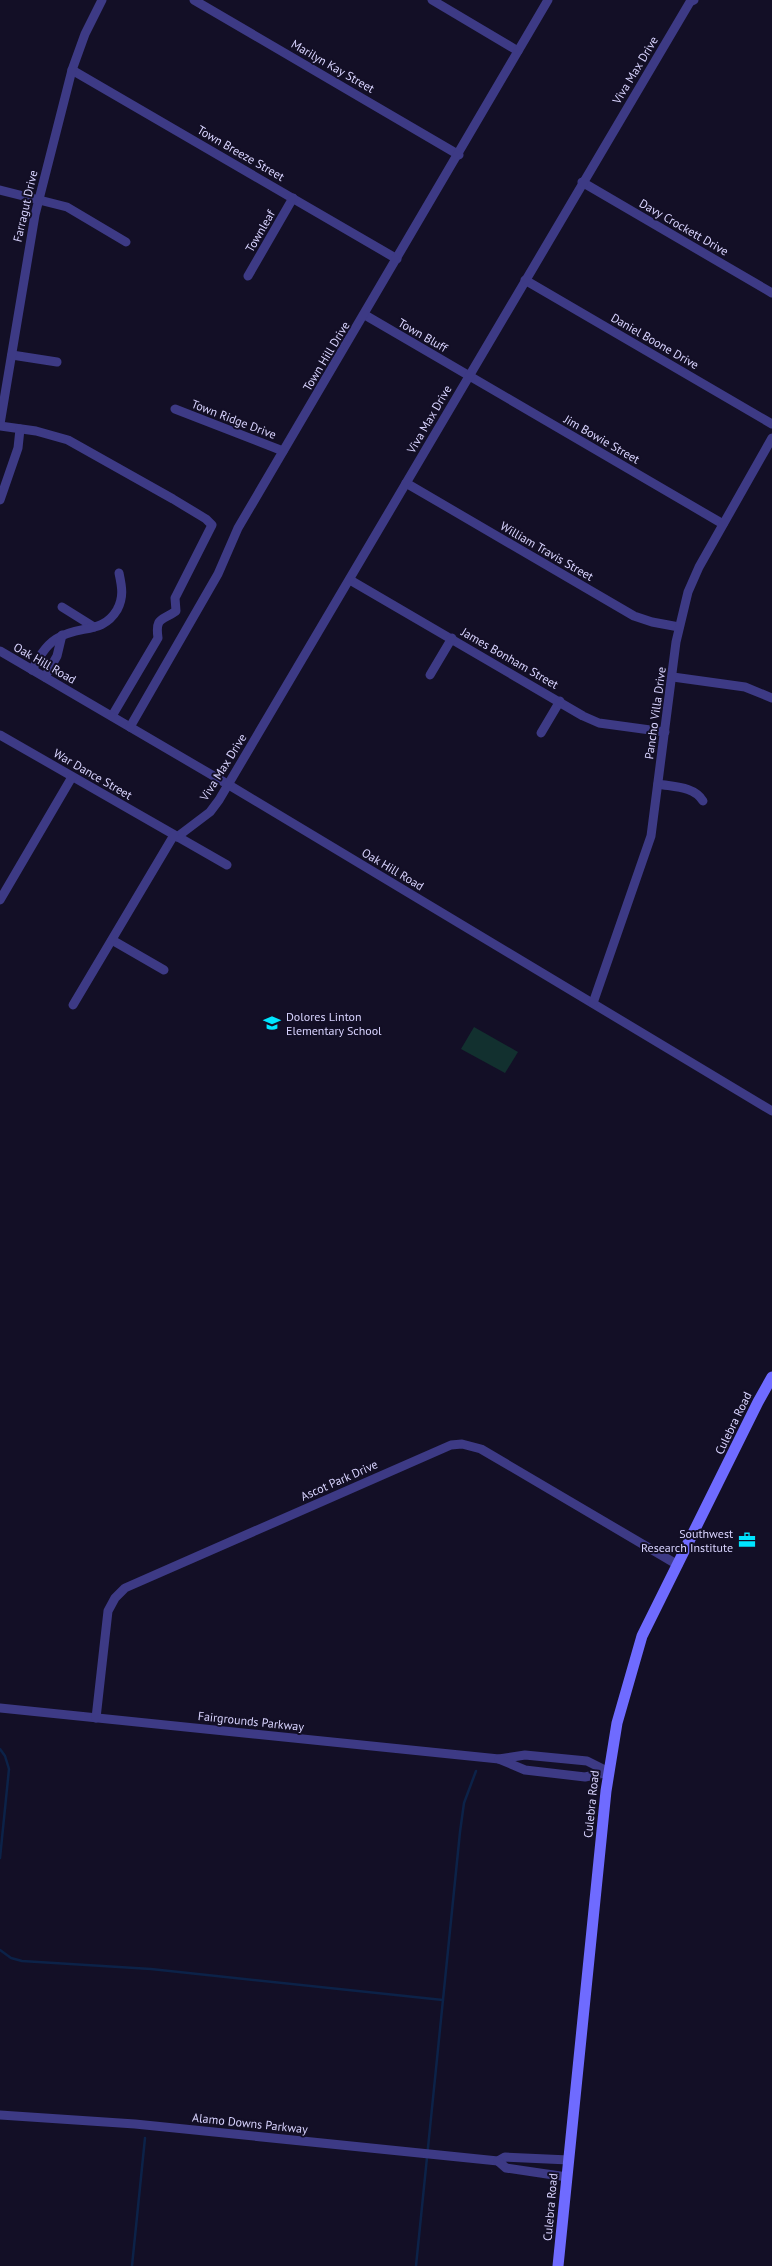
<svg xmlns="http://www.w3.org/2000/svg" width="772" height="2266" viewBox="0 0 772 2266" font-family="'PT Sans',sans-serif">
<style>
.green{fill:#12302f}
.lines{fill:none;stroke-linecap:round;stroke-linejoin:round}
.stream{stroke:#0c2248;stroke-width:2.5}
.street{stroke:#3d3a85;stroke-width:9}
.secondary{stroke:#6f6bff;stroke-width:11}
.labels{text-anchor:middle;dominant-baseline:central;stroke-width:4;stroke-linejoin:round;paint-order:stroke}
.street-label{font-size:12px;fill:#d9d4ff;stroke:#130f26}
.poi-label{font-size:12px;fill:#d9d4ff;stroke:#130f26;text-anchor:start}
</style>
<rect width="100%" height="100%" fill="#130f26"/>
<polygon class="green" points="474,1027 518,1052 505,1073 461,1049"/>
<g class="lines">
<g class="stream">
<polyline points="0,1749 5,1756 9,1769 0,1858"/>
<polyline points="0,1950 11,1958 22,1961 151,1969 443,2000"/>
<polyline points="132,2266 145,2138"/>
<polyline points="416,2266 460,1832 464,1803 476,1771"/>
</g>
<g class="street">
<polyline points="194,0 459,155"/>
<polyline points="432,0 518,51"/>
<polyline points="72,70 397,259"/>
<polyline points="582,182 772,293"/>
<polyline points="0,190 67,207 126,242"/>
<polyline points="248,276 293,198"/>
<polyline points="525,280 772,424"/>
<polyline points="365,315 723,524"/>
<polyline points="12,355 57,362"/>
<polyline points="175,409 283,451"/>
<polyline points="0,424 35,215 72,70 85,34 102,0"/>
<path d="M0 426 36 431 68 440 173 499 206 519 212 525 175 598 176 611C162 621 155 617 158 638L112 716"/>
<polyline points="406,483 634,616 652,622 679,627"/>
<polyline points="0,500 18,448 20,429"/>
<polyline points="350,580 583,716 599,723 665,732"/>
<polyline points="62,607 94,627"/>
<polyline points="0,651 229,785 772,1111"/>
<path d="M32 670C38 659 45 646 56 639 79 624 102 635 117 610 124 597 122 587 119 573"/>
<polyline points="430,675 452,638"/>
<polyline points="45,677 57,656 62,635"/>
<polyline points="673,677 745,687 772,698"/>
<polyline points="130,727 218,574 238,528 548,0"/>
<polyline points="541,733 560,701"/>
<polyline points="0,735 227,865"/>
<path d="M658 784C673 787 694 786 703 801"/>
<polyline points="177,837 210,812 219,800 690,2 694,0"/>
<polyline points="0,900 72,777"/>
<polyline points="112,940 164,970"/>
<polyline points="593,1003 651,836 676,642 688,592 699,567 772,438"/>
<polyline points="73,1005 174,835"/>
<polyline points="0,1708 499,1759 525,1755 587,1761 609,1772"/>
<polyline points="96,1718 108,1611 115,1598 125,1588 451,1445 462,1444 481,1449 678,1565"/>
<polyline points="499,1759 525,1770 585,1777 609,1772"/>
<polyline points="0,2115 135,2124 498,2161 505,2157 569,2160"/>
<polyline points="498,2161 506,2168 567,2177"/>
</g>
<polyline class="secondary" points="558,2266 606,1791 617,1723 642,1636 758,1402 772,1377"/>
</g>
<defs>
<g id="school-bare" transform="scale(1.35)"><path d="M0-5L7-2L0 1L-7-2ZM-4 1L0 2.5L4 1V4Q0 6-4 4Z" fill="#00e5ff" stroke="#130f26" stroke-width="2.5" paint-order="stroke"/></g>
<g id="office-bare" transform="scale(1.35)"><path d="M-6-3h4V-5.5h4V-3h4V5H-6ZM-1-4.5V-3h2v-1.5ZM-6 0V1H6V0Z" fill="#00e5ff" stroke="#130f26" stroke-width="2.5" paint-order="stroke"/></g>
</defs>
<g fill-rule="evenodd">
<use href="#school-bare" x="272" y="1023"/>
<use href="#office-bare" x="747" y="1540"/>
</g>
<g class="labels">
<g class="street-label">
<text transform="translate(333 66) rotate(30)">Marilyn Kay Street</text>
<text transform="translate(635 70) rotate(-59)">Viva Max Drive</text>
<text transform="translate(241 153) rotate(30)">Town Breeze Street</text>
<text transform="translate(25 206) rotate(-77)">Farragut Drive</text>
<text transform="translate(684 227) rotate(30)">Davy Crockett Drive</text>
<text transform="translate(260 231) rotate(-60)">Townleaf</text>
<text transform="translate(423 335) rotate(30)">Town Bluff</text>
<text transform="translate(655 341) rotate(30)">Daniel Boone Drive</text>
<text transform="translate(326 356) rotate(-59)">Town Hill Drive</text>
<text transform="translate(234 419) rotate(21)">Town Ridge Drive</text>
<text transform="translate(429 419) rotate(-60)">Viva Max Drive</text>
<text transform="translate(602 439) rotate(30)">Jim Bowie Street</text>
<text transform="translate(547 551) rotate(30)">William Travis Street</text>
<text transform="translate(510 658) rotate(30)">James Bonham Street</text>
<text transform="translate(45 663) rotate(30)">Oak Hill Road</text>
<text transform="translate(655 713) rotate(-82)">Pancho Villa Drive</text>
<text transform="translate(223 767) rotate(-58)">Viva Max Drive</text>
<text transform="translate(93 774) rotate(30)">War Dance Street</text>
<text transform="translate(393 869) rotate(31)">Oak Hill Road</text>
<text transform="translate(733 1423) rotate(-64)">Culebra Road</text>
<text transform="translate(339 1480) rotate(-24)">Ascot Park Drive</text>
<text transform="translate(251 1721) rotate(6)">Fairgrounds Parkway</text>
<text transform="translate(591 1804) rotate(-84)">Culebra Road</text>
<text transform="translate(250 2123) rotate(6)">Alamo Downs Parkway</text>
<text transform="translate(550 2207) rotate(-85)">Culebra Road</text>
</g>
<g class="poi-label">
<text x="286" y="1016">Dolores Linton<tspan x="286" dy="14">Elementary School</tspan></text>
<text x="733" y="1533" text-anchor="end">Southwest<tspan x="733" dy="14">Research Institute</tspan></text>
</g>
</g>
</svg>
